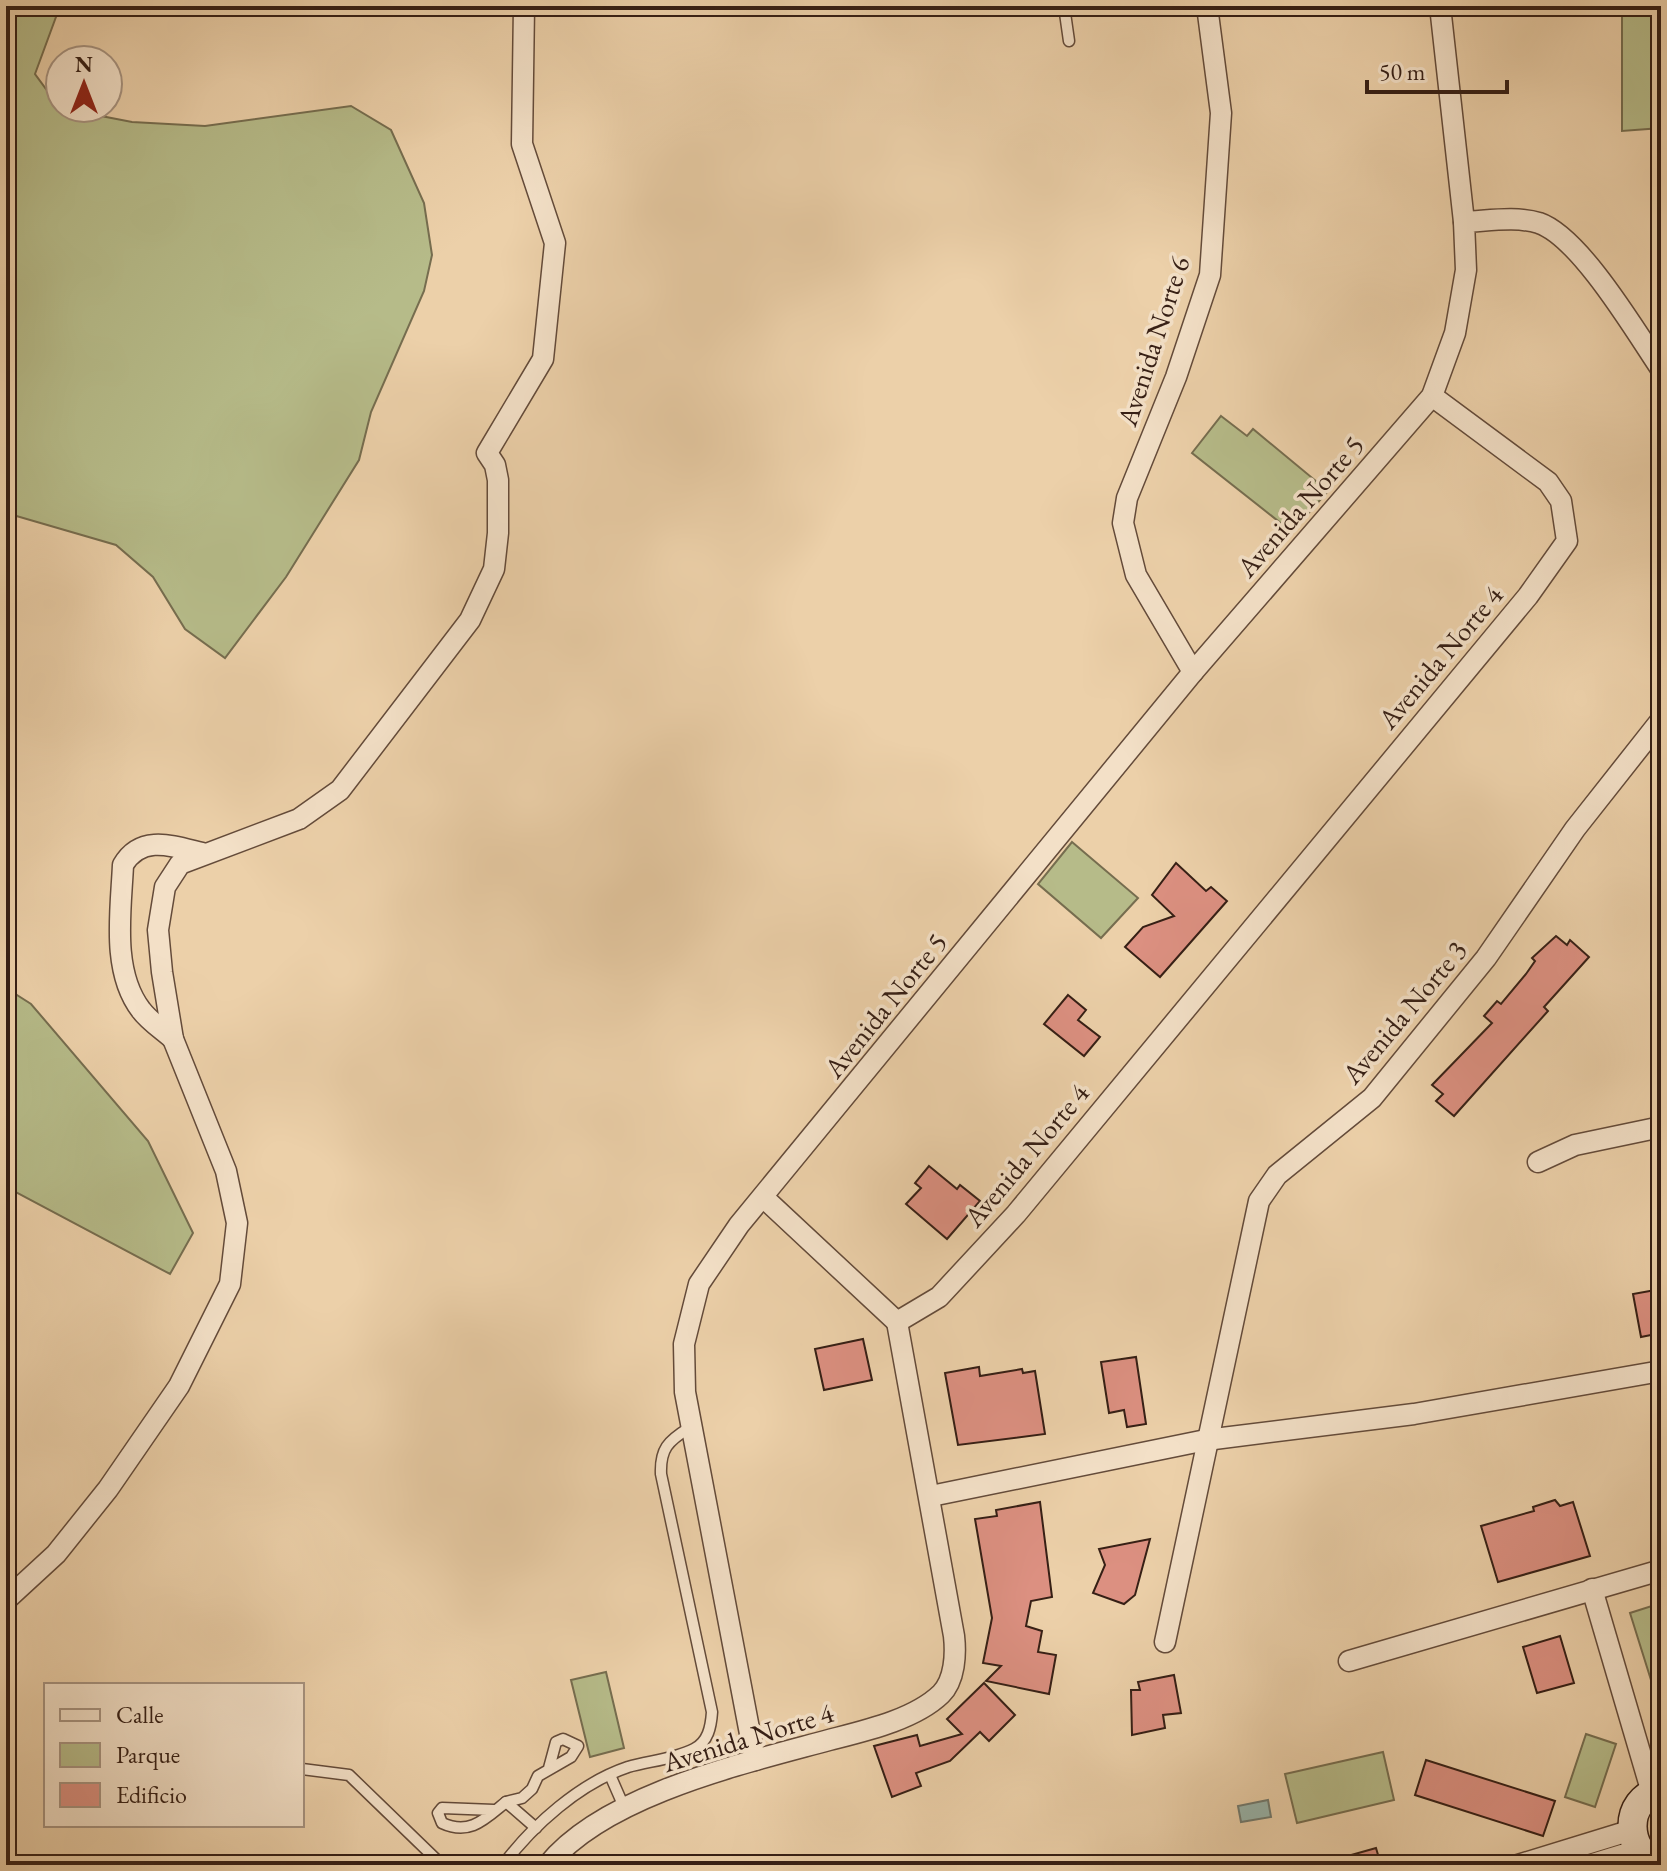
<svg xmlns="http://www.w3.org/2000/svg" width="1667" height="1871" viewBox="0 0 1667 1871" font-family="'EB Garamond',serif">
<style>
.green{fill:#b6bb89;stroke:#766d4f;stroke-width:2}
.water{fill:#99b6ad;stroke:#717a70;stroke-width:2}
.building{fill:#dc9081;stroke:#361f15;stroke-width:2}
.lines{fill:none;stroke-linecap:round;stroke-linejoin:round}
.lane-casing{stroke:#644b3a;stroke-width:13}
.street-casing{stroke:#644b3a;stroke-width:23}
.secondary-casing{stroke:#361f15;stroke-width:31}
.lane{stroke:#f3e0c7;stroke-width:10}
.street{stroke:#f3e0c7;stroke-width:20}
.secondary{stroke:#f3e0c7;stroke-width:28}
.labels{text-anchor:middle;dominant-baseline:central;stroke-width:7;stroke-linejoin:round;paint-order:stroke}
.street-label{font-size:28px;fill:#361f15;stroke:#f3e0c7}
</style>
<rect width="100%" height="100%" fill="#ecd0a9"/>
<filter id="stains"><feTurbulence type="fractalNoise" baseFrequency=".0025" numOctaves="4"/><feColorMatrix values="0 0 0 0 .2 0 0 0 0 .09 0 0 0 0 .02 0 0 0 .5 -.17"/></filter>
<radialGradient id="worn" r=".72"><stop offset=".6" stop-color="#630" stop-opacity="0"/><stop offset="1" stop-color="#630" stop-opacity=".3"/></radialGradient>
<g class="green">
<polygon points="6,6 60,6 35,74 60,108 132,122 205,126 351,106 391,130 424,203 432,255 424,291 371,412 359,460 286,577 225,658 185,629 153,577 116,545 6,513"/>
<polygon points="1622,6 1661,6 1661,128 1622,131"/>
<polygon points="1221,416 1247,436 1253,429 1328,491 1292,532 1192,453"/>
<polygon points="1072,842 1138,898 1101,938 1038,884"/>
<polygon points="6,988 31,1004 148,1141 193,1233 170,1274 6,1187"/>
<polygon points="1661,1603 1661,1712 1630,1613"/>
<polygon points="606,1672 624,1748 590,1757 571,1680"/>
<polygon points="1586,1734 1616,1744 1595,1807 1565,1797"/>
<polygon points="1383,1752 1394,1800 1297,1823 1285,1774"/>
</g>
<polygon class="water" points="1268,1800 1271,1817 1241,1822 1238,1806"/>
<g class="building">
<polygon points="1176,863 1206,891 1211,887 1227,901 1160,977 1125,947 1143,927 1174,916 1152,895"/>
<polygon points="1556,936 1567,945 1570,940 1589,957 1544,1007 1548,1011 1454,1116 1436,1101 1443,1094 1432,1085 1492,1023 1484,1016 1497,1001 1501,1004 1526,974 1535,961 1532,958"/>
<polygon points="1068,995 1086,1010 1078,1020 1100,1037 1084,1056 1044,1024"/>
<polygon points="929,1166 957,1189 960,1185 980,1201 947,1239 906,1204 921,1188 915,1183"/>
<polygon points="1661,1289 1661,1333 1641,1337 1633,1294"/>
<polygon points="863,1339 872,1380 824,1390 815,1349"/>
<polygon points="1136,1357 1146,1424 1127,1427 1124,1410 1109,1413 1101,1362"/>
<polygon points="979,1367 980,1376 1022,1369 1023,1373 1035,1371 1045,1434 958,1445 945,1373"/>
<polygon points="1555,1500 1560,1506 1573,1502 1590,1556 1498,1582 1481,1526 1534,1511 1533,1507"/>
<polygon points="1040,1502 1052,1597 1031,1601 1026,1626 1042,1631 1038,1652 1056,1655 1049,1694 986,1681 1001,1666 983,1663 992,1618 975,1519 997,1516 996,1510"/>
<polygon points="1150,1539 1135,1595 1124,1604 1093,1593 1105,1565 1099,1549"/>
<polygon points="1560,1636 1574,1683 1537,1693 1523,1647"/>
<polygon points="1174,1675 1181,1713 1163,1715 1165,1728 1132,1735 1131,1690 1140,1690 1138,1682"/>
<polygon points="984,1683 1015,1715 989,1741 980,1732 950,1761 916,1773 921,1786 892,1797 874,1746 917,1735 920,1746 962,1734 947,1719"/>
<polygon points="1426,1760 1555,1801 1543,1836 1415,1795"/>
<polygon points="1376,1848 1381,1865 1331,1865 1330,1861"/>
</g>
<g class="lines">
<g class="lane-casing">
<g id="lane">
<polyline points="1064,6 1069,41"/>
<polyline points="302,1769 349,1775 442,1865"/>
<polyline points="610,1775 624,1807"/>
<path d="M494 1810 442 1808 438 1813 442 1823C470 1836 485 1819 506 1802"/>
<polyline points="536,1828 506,1802 522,1798 532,1789 538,1776 571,1757 578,1746 563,1739 556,1742 549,1768"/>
<path d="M503 1865C533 1825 580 1783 628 1767 649 1761 675 1759 694 1749 708 1742 711 1727 712 1712L661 1474C660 1449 668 1441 689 1428"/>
</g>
</g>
<g class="street-casing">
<g id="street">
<polyline points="1440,6 1464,222"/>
<polyline points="1193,672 1136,575 1123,523 1127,498 1176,377 1210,275 1221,113 1207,6"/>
<path d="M173 1039C163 1030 149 1021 141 1010 111 971 121 910 123 865 141 834 173 846 202 853"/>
<polyline points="1538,1162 1575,1145 1661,1127"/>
<polyline points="764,1198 897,1322"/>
<polyline points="931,1496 1206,1440 1414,1414 1661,1371"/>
<polyline points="1592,1589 1652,1793"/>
<polyline points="6,1600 56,1554 108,1489 179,1386 230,1284 237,1223 226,1171 173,1039 162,972 158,930 165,887 180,864 299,819 340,790 470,620 494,569 498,533 498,480 495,465 487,453 543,359 555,243 522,144 524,6"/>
<polyline points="1165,1642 1259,1201 1277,1175 1372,1098 1486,958 1575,829 1661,720"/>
<polyline points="1349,1661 1661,1570"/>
<path d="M755 1760 685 1392 684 1344 699 1284 739 1225 1193 672 1432 396 1455 333 1466 270 1464 222C1488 221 1516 216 1539 223 1580 237 1636 332 1661 369"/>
<path d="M548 1865C604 1795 745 1763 829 1740 864 1731 914 1720 941 1694 955 1680 956 1654 954 1636L897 1322 939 1297 1016 1214 1528 596 1567 541 1561 501 1548 482 1432 396"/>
<polyline points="1518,1865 1632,1830"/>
<polyline points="1589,1865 1638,1850"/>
</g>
</g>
<g class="secondary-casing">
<path id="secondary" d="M1658 1865C1625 1852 1622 1799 1661 1791"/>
</g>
<use href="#lane" class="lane"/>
<use href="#street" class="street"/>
<use href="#secondary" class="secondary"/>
</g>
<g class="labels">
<g class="street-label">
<text transform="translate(1153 341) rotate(-72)">Avenida Norte 6</text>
<text transform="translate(1300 506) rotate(-49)">Avenida Norte 5</text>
<text transform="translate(1440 657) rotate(-50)">Avenida Norte 4</text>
<text transform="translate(885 1005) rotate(-51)">Avenida Norte 5</text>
<text transform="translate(1404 1012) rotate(-50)">Avenida Norte 3</text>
<text transform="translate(1026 1155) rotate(-50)">Avenida Norte 4</text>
<text transform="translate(748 1737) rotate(-17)">Avenida Norte 4</text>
</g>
</g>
<rect width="1667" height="1871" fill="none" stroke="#ecd0a9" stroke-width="32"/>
<rect x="8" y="8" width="1651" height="1855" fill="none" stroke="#361f15" stroke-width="4"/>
<rect x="16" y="16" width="1635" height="1839" fill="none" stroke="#361f15" stroke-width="2"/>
<rect x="44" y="1683" width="260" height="144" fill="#f3e0c7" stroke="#a79380" stroke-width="2"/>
<rect x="60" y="1709" width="40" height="12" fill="#f3e0c7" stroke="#a79380" stroke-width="2"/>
<text x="116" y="1723" font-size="24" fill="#361f15">Calle</text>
<rect x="60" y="1743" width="40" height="24" fill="#b6bb89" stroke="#a79380" stroke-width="2"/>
<text x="116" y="1763" font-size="24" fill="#361f15">Parque</text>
<rect x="60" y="1783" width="40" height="24" fill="#dc9081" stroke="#a79380" stroke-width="2"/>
<text x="116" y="1803" font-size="24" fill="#361f15">Edificio</text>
<g transform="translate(84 84)"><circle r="38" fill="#f3e0c7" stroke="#a79380" stroke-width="2"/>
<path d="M0-6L14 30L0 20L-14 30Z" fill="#8f2418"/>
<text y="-12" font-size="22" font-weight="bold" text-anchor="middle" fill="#361f15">N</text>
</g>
<path d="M1367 80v12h140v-12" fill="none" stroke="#361f15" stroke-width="4"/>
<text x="1379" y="80" font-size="24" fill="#361f15" stroke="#f3e0c7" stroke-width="6" paint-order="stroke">50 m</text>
<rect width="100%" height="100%" filter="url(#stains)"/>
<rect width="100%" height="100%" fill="url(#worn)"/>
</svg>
